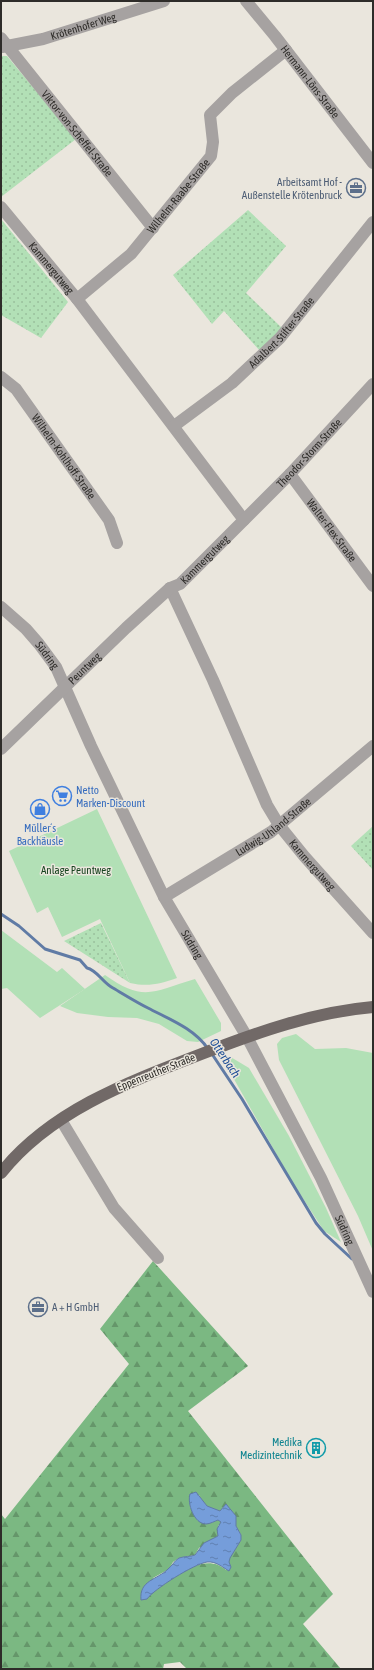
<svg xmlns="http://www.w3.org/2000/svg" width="374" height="1670" viewBox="0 0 374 1670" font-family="'Asap Condensed',sans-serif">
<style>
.green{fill:#b2e0b6}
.forest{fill:url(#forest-firs);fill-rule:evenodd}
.park{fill:url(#park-dots)}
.water{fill:url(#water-ripples);stroke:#607ba5}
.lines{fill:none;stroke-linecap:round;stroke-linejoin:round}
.stream{stroke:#607ba5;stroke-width:3}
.minor{stroke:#a6a2a1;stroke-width:12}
.major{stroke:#716967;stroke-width:12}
.labels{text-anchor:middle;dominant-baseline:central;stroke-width:3;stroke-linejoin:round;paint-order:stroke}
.street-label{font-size:11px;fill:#2e2c29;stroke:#eae6dd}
.service-label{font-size:11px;fill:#4e5e75;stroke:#eae6dd;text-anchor:end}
.shop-label{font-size:11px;fill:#366cbe;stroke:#eae6dd;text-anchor:start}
.park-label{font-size:11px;fill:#17431f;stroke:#eae6dd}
.culture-label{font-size:11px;fill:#0d838f;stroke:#eae6dd;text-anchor:end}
.water-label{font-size:12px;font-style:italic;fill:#1d4e97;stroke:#eae6dd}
</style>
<defs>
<pattern id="forest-firs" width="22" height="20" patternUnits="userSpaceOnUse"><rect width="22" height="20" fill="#7bb882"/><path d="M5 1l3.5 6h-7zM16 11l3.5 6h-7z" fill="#65966a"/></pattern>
<pattern id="park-dots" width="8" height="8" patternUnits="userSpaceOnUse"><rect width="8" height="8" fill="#b2e0b6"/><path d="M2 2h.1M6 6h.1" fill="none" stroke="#99c09c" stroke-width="1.8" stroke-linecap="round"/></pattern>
<pattern id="water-ripples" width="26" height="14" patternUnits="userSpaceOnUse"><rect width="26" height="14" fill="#759dda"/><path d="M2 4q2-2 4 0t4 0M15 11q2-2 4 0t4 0" fill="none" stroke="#6080b1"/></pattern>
</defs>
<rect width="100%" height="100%" fill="#eae6dd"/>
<g class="green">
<path d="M97 809 177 978C160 984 148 987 130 983L100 919 62 937 48 907 37 913 9 851Z"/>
<polygon points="1,930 57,972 62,968 85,989 40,1018 7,988 1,989"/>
<path d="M105 975C144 1003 154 991 195 979L221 1023V1031L198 1042 187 1041 159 1024 137 1018 108 1017 77 1013 60 1006Z"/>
<polygon points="296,1034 315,1049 346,1048 373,1053 373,1251 358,1216 279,1060 277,1044 282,1038"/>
<polygon points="229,1056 249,1068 289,1136 326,1208 341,1242 324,1231 291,1180 222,1058"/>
</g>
<path class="forest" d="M153 1261 248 1366 188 1411 333 1594 303 1624 341 1669H187L180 1662 164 1664 163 1669H1V1514L5 1519 129 1364 100 1329ZM199 1495C203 1504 211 1511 220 1511L226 1505 236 1516V1526L241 1535V1540L230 1557 226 1570C203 1550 172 1580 151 1593L153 1578 169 1569 173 1562 179 1558 195 1555 199 1548 218 1536V1526L222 1522 218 1520C201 1525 198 1523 190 1506Z"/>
<g class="park">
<polygon points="1,56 7,56 76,139 1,197"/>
<polygon points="248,210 286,246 246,293 282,328 260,351 224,311 212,324 173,275"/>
<polygon points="1,219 68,302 41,338 1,315"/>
<polygon points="373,826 373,870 351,846"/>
<polygon points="101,923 130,983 64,941"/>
</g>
<path class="water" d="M196 1492 207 1506 220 1511 226 1504 236 1516V1526L241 1535V1540L230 1558 229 1562 231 1567 229 1571C222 1567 216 1561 207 1562 194 1564 154 1589 147 1599L141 1600C139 1580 157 1580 168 1569 173 1565 174 1561 179 1558 185 1556 190 1557 195 1555L204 1543 218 1536 217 1529 221 1522 218 1520C215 1521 210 1524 206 1524 194 1524 187 1503 190 1494Z"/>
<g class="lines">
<g class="stream">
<path d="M1 914 19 926 45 949 80 960 87 968C97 970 103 983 113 988 125 995 136 1002 148 1008 169 1019 195 1029 208 1049"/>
<polyline points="212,1054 242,1099 316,1223 325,1234 352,1259"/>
</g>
<g class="minor">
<path id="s1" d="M246 1 275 36 373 163"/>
<path id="s2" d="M1 38 153 228"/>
<path id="s3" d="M2 47 43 39 164 1"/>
<path id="s4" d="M1 207 77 299 244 520"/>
<path id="s5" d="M77 299 131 254 211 156 213 142 210 115 232 93 286 50"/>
<path id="s6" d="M1 377 16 389 109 520 117 543"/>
<path id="s7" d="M174 426 232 383 280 338 373 222"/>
<path id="s8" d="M290 474 373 586"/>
<path id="s9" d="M170 588 213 680 267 805 279 825 304 856 373 933"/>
<path id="s10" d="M1 607 26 629 39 644 56 667 91 746 164 897 247 1037 321 1178 373 1292"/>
<path id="s11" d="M1 749 126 628 170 588 180 584 290 474 373 384"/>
<path id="s12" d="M164 897 271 832 373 746"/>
<polyline points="61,1120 114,1208 158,1258"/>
</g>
<path class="major" d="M1 1173C51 1110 131 1081 204 1053 258 1032 315 1012 373 1007"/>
</g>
<defs>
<g id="office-ring" transform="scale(1)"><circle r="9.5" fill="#eae6dd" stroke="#5c6f8a" stroke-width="1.5"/><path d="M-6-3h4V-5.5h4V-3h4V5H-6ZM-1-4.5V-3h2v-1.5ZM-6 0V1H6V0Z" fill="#5c6f8a"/></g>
<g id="supermarket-ring" transform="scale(1)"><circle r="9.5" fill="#eae6dd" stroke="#3f7fe0" stroke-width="1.5"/><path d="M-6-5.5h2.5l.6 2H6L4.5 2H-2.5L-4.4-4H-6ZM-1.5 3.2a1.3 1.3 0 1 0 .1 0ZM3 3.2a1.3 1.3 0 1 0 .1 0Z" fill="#3f7fe0"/></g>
<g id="shop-ring" transform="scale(1)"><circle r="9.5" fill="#eae6dd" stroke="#3f7fe0" stroke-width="1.5"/><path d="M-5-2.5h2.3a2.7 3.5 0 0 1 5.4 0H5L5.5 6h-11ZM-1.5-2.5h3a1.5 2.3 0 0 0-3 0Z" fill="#3f7fe0"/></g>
<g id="building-ring" transform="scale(1)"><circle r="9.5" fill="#eae6dd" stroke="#0f9aa8" stroke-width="1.5"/><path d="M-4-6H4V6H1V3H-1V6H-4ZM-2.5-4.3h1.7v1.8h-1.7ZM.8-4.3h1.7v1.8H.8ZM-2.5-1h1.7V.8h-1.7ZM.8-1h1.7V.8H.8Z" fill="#0f9aa8"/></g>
</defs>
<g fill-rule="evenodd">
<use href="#office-ring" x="356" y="188"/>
<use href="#supermarket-ring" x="62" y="796"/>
<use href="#shop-ring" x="40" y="809"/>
<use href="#office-ring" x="38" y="1307"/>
<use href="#building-ring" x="316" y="1448"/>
</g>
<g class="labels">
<g class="street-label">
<text stroke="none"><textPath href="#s3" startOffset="84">Krötenhofer Weg</textPath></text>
<text stroke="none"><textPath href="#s1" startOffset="103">Hermann-Löns-Straße</textPath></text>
<text stroke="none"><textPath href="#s2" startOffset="122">Viktor-von-Scheffel-Straße</textPath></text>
<text stroke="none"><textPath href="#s5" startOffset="145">Wilhelm-Raabe-Straße</textPath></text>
<text stroke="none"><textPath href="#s4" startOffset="79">Kammergutweg</textPath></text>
<text stroke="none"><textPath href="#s7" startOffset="143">Adalbert-Stifter-Straße</textPath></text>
<text stroke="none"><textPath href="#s11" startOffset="428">Theodor-Storm-Straße</textPath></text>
<text stroke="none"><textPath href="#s6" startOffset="102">Wilhelm-Kohlhoff-Straße</textPath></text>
<text stroke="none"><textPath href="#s8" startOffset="70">Walter-Flex-Straße</textPath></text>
<text stroke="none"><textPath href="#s11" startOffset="279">Kammergutweg</textPath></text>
<text stroke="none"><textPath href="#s10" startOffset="67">Südring</textPath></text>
<text stroke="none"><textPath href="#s11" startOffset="116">Peuntweg</textPath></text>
<text stroke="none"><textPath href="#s12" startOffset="130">Ludwig-Uhland-Straße</textPath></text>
<text stroke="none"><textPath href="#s9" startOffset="313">Kammergutweg</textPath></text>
<text stroke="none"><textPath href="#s10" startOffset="391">Südring</textPath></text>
<text transform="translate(156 1072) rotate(-22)">Eppenreuther Straße</text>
<text stroke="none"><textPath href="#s10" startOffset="715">Südring</textPath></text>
</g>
<g class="service-label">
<text x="342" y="182">Arbeitsamt Hof -<tspan x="342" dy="13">Außenstelle Krötenbruck</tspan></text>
<text x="52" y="1307" text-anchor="start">A + H GmbH</text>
</g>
<g class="shop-label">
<text x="76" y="790">Netto<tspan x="76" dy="13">Marken-Discount</tspan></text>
<text x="40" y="828" text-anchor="middle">Müller´s<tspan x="40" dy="13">Backhäusle</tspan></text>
</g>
<g class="park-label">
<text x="76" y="870">Anlage Peuntweg</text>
</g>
<g class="culture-label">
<text x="302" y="1442">Medika<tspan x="302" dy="13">Medizintechnik</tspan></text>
</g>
<g class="water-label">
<text transform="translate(225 1058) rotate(56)">Otterbach</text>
</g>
</g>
<rect width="374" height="1670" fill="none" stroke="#2e2c29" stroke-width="4"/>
</svg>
